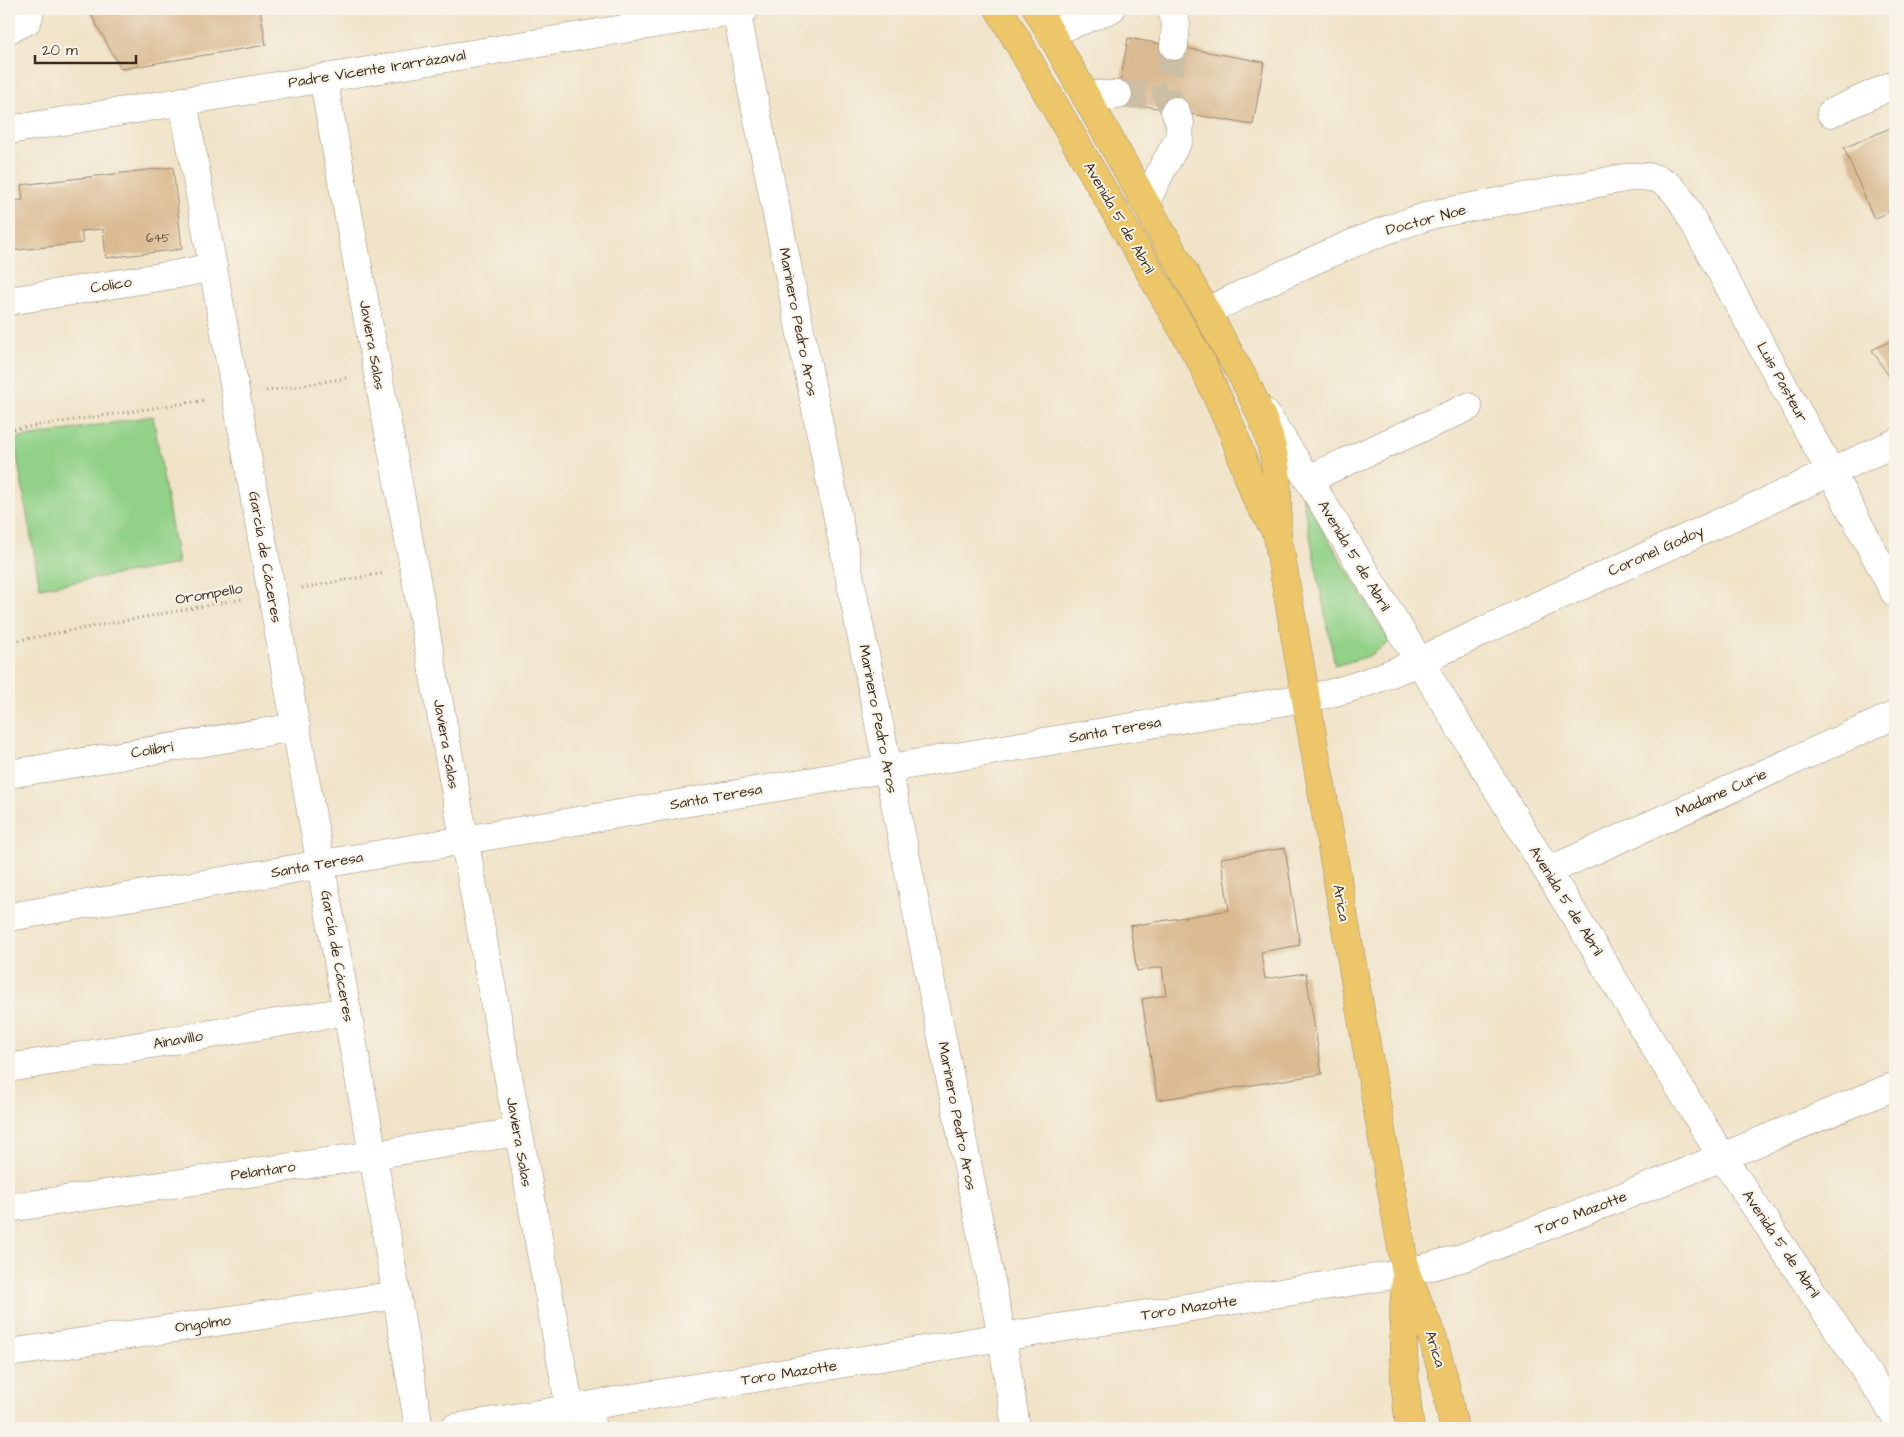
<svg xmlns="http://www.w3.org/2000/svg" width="1904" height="1437" viewBox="0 0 1904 1437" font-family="'Architects Daughter',sans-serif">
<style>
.green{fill:#92d188;stroke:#667e53}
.building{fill:#daba91}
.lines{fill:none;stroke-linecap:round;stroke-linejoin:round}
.minor-tunnel{stroke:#ccbea5;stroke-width:28;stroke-dasharray:28 14;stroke-linecap:butt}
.minor-casing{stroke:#968672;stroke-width:29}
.major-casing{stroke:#968672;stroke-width:29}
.path{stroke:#968672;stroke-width:3;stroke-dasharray:1 4;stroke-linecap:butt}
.minor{stroke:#fff;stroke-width:28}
.major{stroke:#ecc669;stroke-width:28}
.labels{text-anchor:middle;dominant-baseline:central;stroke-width:4;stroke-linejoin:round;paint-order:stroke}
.number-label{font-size:12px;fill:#634e3b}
.street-label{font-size:15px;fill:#3b2a1e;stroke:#f7f3e8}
</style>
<rect width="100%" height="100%" fill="#f7f3e8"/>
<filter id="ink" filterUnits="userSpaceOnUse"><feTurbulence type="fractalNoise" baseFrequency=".02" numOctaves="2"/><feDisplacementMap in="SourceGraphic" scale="10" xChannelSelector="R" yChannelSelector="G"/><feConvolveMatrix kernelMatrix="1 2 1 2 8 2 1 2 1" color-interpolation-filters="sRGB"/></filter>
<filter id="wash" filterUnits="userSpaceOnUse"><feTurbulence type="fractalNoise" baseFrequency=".0096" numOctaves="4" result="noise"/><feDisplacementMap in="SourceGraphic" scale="20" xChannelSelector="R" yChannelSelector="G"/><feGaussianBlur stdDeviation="1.12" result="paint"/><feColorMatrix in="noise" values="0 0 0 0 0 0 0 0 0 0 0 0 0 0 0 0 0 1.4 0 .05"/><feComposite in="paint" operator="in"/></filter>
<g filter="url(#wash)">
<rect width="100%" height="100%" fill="#f0e3c7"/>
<g class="green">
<polygon points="153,416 178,564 40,588 14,439"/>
<polygon points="1302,495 1390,642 1369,656 1335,666"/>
</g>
<g id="blocks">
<g class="building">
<polygon points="88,9 260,9 266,45 121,69"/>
<polygon points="1128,38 1264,62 1253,125 1117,101"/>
<polygon points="1895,126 1895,209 1874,219 1844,148"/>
<polygon points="173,167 182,249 106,258 103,229 81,231 83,243 9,251 9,201 23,200 21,185"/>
<polygon points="1895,339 1895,386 1872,350"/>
<polygon points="1285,848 1300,945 1261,952 1265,979 1306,973 1322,1074 1157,1100 1142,999 1166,995 1162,967 1137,971 1130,926 1229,910 1221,858"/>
</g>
</g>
</g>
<g filter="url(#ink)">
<use href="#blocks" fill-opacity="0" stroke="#968672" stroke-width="1"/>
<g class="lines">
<g class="minor-tunnel">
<polyline points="1174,46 1166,94 1175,111"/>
<polyline points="1118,95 1166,94"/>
</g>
<g class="minor-casing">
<g id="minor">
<polyline points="1171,9 1176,24 1174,46"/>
<polyline points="736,10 1002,1337 1016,1428"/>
<polyline points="9,29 27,21 29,16 27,9"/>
<polyline points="1050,33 1111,9"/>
<polyline points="323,78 570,1409"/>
<polyline points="1086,95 1118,95"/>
<polyline points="183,101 373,1155 419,1428"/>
<polyline points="1831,113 1895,84"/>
<polyline points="9,130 745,9"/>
<polyline points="1146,202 1162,169 1179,139 1180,124 1175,111"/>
<polyline points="9,301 178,274 213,267"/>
<path d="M1207 311C1281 276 1356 237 1435 214L1630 177C1656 174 1670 181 1683 203L1831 472 1895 593"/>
<polyline points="1265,413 1308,479 1722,1157 1895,1415"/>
<polyline points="1308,479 1468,407"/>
<polyline points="9,774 296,727"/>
<polyline points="1548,871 1895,715"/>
<path d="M9 917 1328 694C1399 676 1464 639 1530 609 1652 553 1774 498 1895 443"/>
<polyline points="9,1068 347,1011"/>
<polyline points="9,1208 373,1155 517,1132"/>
<polyline points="9,1353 397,1295"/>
<polyline points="587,1406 592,1428"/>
<polyline points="454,1428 1002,1337 1406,1273 1461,1258 1497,1245 1666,1180 1895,1086"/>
</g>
</g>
<g class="major-casing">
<g id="major">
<polyline points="999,9 1202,363 1233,432 1256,498 1277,533"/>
<path d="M1037 9 1245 381C1256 404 1268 427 1273 453 1279 479 1277 506 1277 533L1406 1273 1432 1336 1444 1379 1454 1428"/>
<path d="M1406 1279C1401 1329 1403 1378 1410 1428"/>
</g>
</g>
<g class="path">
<polyline points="266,391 347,378"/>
<polyline points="9,430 206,400"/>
<polyline points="302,588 384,573"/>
<polyline points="9,642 242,599"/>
</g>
<use href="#minor" class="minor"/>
<use href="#major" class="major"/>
</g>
</g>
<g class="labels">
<g class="number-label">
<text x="158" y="238">645</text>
</g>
<g class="street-label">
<text transform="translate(377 69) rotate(-9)">Padre Vicente Irarrázaval</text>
<text transform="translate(1119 218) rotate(60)">Avenida 5 de Abril</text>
<text transform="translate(1426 220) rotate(-15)">Doctor Noe</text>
<text transform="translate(111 285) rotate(-9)">Colico</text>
<text transform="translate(798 322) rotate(79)">Marinero Pedro Aros</text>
<text transform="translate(372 345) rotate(80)">Javiera Salas</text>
<text transform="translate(1782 382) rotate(61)">Luis Pasteur</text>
<text transform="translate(1656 551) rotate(-24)">Coronel Godoy</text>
<text transform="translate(1354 556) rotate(59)">Avenida 5 de Abril</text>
<text transform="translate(265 557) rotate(80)">García de Cáceres</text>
<text transform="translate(209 594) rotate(-10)">Orompello</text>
<text transform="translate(878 719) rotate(79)">Marinero Pedro Aros</text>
<text transform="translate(1115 730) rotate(-10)">Santa Teresa</text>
<text transform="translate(446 744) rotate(80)">Javiera Salas</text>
<text transform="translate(152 750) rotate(-9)">Colibrí</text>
<text transform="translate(1721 793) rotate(-24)">Madame Curie</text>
<text transform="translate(716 797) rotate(-10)">Santa Teresa</text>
<text transform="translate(317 865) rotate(-10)">Santa Teresa</text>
<text transform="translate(1566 901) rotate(58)">Avenida 5 de Abril</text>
<text transform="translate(1341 903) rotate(80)">Arica</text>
<text transform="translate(337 956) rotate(80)">García de Cáceres</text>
<text transform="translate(178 1040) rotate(-10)">Ainavillo</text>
<text transform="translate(957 1116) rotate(79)">Marinero Pedro Aros</text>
<text transform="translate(519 1142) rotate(80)">Javiera Salas</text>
<text transform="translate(263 1171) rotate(-8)">Pelantaro</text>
<text transform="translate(1581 1213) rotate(-21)">Toro Mazotte</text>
<text transform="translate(1781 1244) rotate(56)">Avenida 5 de Abril</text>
<text transform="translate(1189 1308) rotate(-9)">Toro Mazotte</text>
<text transform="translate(203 1324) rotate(-8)">Ongolmo</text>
<text transform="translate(1435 1349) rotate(73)">Arica</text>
<text transform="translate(789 1373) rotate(-9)">Toro Mazotte</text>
</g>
</g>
<rect width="1904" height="1437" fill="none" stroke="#f7f3e8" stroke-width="30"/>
<path d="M35 55v8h101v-8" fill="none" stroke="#3b2a1e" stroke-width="2.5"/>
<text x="42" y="55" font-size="15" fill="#3b2a1e" stroke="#f7f3e8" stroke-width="4" paint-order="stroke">20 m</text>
</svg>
